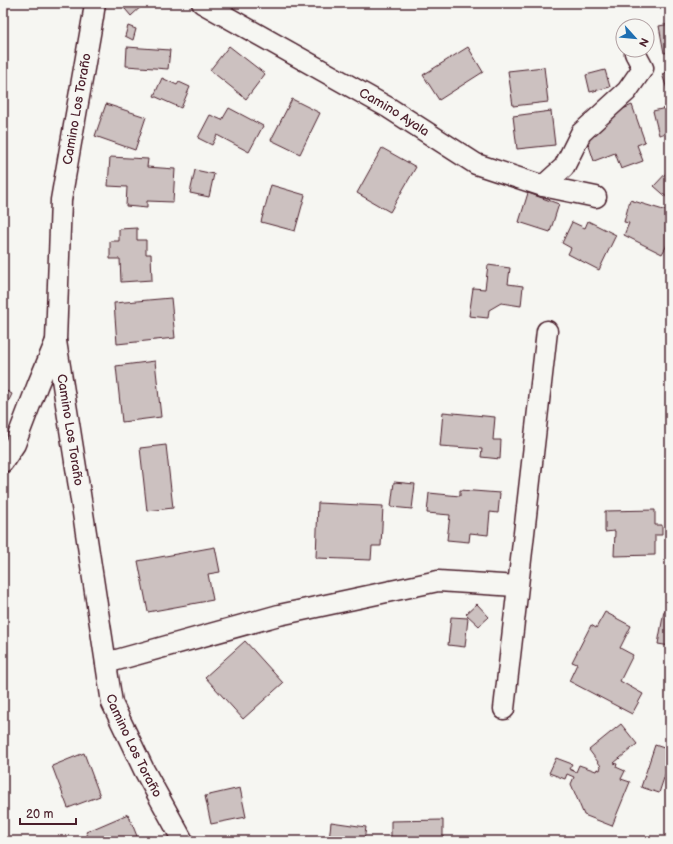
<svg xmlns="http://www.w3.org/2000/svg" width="673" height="844" viewBox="0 0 673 844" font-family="'Balsamiq Sans',sans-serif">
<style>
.building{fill:#ccc1c0;stroke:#4a1f2b}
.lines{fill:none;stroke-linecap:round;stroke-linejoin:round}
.minor-casing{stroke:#4a1f2b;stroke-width:23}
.minor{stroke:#f6f6f2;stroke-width:20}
.labels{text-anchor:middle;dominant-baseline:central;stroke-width:3;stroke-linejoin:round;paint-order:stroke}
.street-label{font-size:13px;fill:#4a1f2b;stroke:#f6f6f2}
</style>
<rect width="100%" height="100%" fill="#f6f6f2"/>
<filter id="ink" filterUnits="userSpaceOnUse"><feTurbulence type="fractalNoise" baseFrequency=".025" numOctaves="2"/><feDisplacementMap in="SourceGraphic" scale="8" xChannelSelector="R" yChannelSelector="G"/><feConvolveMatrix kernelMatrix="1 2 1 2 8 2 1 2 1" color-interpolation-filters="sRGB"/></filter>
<g filter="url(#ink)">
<g class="building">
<polygon points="120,3 145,3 131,16"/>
<polygon points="670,24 670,52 664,53 659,26"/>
<polygon points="128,26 136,29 133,40 125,36"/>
<polygon points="229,46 265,74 246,99 210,70"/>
<polygon points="127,47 170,50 168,69 126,66"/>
<polygon points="468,47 483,72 439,100 423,75"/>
<polygon points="544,67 548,102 513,106 508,71"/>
<polygon points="605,70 610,87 590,92 586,75"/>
<polygon points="670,71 670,95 669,95 662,74"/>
<polygon points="162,78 177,85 179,82 190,87 181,108 154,96"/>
<polygon points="292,99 320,113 300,154 271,140"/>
<polygon points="106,104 146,117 135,150 95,136"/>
<polygon points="632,105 645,142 637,145 643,161 621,169 615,153 594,161 586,137 600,119"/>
<polygon points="670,107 670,132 659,135 653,111"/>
<polygon points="229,108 263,126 249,152 217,135 212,145 198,138 210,115 222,120"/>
<polygon points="551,111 555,145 517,149 513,116"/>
<polygon points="382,148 416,167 390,212 357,193"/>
<polygon points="110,157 148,159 147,167 175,169 173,202 147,201 147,208 126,206 127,187 108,186"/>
<polygon points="670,169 670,200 654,186"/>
<polygon points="195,170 214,174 209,197 190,193"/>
<polygon points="271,185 305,195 295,231 261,222"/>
<polygon points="528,193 559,204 550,232 519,222"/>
<polygon points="630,200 670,212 670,240 662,254 624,235 629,223 624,222"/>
<polygon points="588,221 616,235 599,270 568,254 571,248 562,243 572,222 585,228"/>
<polygon points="137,228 137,240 146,240 146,254 151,254 152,280 121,282 120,259 110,259 110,241 119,241 119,229"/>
<polygon points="488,265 510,268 508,284 523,286 521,306 501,303 489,310 488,318 469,316 473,288 485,289"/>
<polygon points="171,298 175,338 117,344 114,303"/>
<polygon points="155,361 161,417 122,422 116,366"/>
<polygon points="3,389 12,394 3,413"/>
<polygon points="443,412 495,417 493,440 501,440 500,459 481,457 482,449 440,446"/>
<polygon points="166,445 173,508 147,511 140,448"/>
<polygon points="394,482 415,484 412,509 391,507"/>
<polygon points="460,490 500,493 498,513 490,512 488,535 470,533 469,542 447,540 450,515 427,513 429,493 460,496"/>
<polygon points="318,503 383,506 381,546 372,546 371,560 316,558"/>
<polygon points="655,510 655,525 662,525 662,535 655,535 655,555 614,556 615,531 605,532 605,511"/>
<polygon points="215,547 220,572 208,574 213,600 148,612 138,561"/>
<polygon points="477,604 489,617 479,626 466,614"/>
<polygon points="664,611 670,612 670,646 658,644"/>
<polygon points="605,612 631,626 620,648 633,655 620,681 643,694 632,714 569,681 577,664 572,662 591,625 596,628"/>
<polygon points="451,617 468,618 465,647 448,645"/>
<polygon points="245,641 283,683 243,719 205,677"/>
<polygon points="621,724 637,744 614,763 617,764 616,767 625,771 621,779 630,782 612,826 584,815 571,784 574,777 567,774 565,779 549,773 556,758 572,764 569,769 576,772 579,765 596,771 597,769 600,770 601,766 589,750"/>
<polygon points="655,745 670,750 670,760 659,793 641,787"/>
<polygon points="84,753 100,796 68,808 52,766"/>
<polygon points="240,788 246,817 211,824 205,796"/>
<polygon points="128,814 139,841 112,841 112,840 109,841 90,841 86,832"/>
<polygon points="443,820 443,841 391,841 391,821"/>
<polygon points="331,822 366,827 364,841 329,841"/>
</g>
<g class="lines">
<g class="minor-casing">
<g id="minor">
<path id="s1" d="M95 3 93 17 61 200 56 341 77 474 112 703 144 770 183 841"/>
<path id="s2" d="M202 3 389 108 476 164 543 186 596 197"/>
<polyline points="543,186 564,167 581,133 627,91 643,68 635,53"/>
<polyline points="3,462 15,444 38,384 56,341"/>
<polyline points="106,663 279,615 438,581 517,586"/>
<polyline points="504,709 547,331"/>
</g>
</g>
<use href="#minor" class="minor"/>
</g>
</g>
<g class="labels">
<g class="street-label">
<text transform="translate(77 109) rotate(-80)">Camino Los Toraño</text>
<text stroke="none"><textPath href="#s2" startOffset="221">Camino Ayala</textPath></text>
<text stroke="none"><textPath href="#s1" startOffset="431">Camino Los Toraño</textPath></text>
<text stroke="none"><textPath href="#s1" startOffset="755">Camino Los Toraño</textPath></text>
</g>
</g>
<rect width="673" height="844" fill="none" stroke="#f6f6f2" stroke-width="16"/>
<rect x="8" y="8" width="657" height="828" fill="none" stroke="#4a1f2b" stroke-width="1.5" filter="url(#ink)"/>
<g transform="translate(635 38) rotate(117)"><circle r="19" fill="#f6f6f2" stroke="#b1a0a2"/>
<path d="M0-3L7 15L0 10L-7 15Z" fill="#1f6fb2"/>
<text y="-6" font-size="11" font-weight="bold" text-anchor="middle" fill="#4a1f2b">N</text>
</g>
<path d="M20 818v6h56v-6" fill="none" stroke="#4a1f2b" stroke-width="2"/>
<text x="26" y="818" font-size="12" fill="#4a1f2b" stroke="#f6f6f2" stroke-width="3" paint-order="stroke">20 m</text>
</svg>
